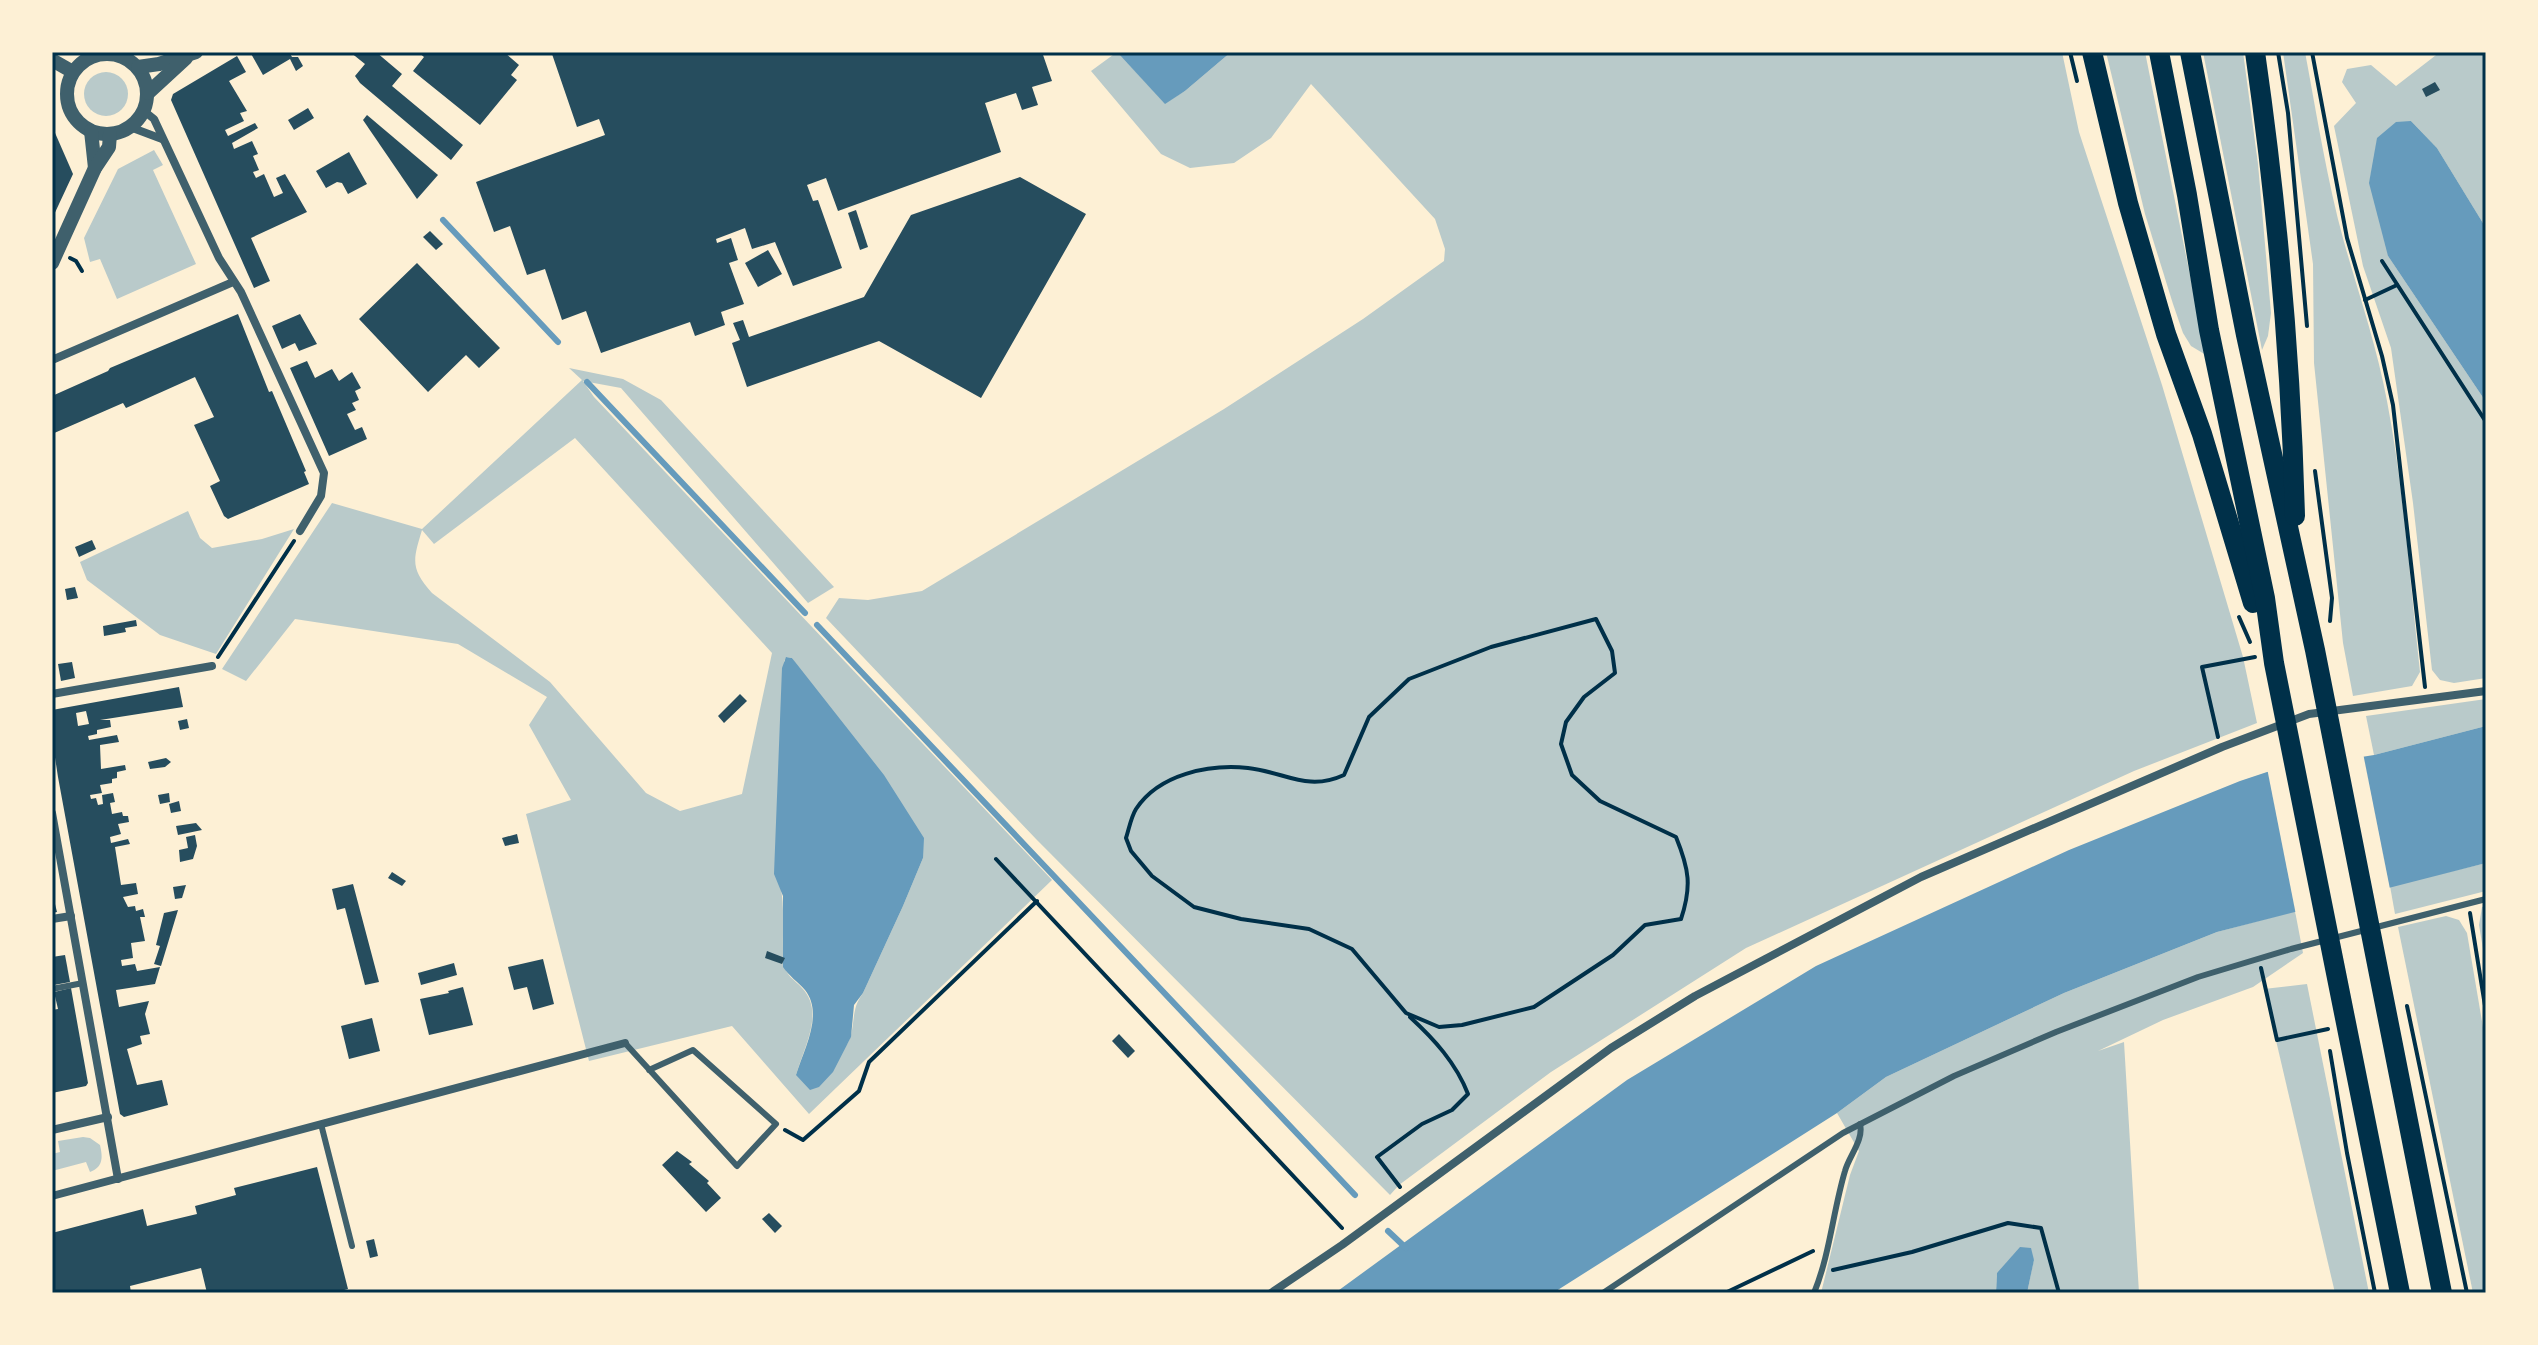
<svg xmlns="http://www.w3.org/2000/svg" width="2538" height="1345" viewBox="0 0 2538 1345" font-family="Lato,sans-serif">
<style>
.green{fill:#b9caca;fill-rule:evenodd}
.water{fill:#669bbc}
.pier{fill:#fdf0d5}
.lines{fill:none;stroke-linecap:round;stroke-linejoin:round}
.stream{stroke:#669bbc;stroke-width:6}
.building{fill:#264d5e;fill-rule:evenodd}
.path{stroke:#003049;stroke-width:4}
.service{stroke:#3f606c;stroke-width:6}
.minor{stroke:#3f606c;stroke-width:8}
.tertiary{stroke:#3f606c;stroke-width:14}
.trunk{stroke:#003049;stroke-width:20}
.neatline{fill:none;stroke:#003049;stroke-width:3}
</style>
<rect width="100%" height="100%" fill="#fdf0d5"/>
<g class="green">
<polygon points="1117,52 1165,103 1185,91 1231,52 2062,52 2079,132 2162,385 2243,657 2257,723 2134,771 1746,948 1551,1072 1399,1185 1390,1195 1036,839 826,618 839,598 868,600 922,591 1224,409 1363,319 1444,261 1445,249 1435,219 1311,84 1271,138 1234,163 1190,168 1161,154 1091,71"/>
<polygon points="2106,52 2145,52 2206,355 2191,346 2183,333 2173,304 2145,214"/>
<polygon points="2203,52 2243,52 2258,164 2271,313 2268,336 2262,350"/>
<path d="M2283 52H2305C2317 116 2327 180 2344 242 2359 295 2377 347 2387 401 2404 490 2410 582 2420 672L2412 686 2353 696 2343 643 2314 363 2313 264Z"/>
<polygon points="2440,52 2486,52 2486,228 2437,148 2411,121 2388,256 2486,402 2486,678 2454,683 2440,680 2432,670 2413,503 2391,348 2363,266 2334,126 2356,103 2342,82 2347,69 2371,65 2396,86"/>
<circle cx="106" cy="94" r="22"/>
<polygon points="154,150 163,165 153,170 196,264 117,299 100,259 90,262 84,238 118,169"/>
<path d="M569 368 623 379 661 400 834 587 808 603 621 388 583 381 594 397 1052 880 809 1114 732 1026 589 1061 526 814 571 800 529 725 547 697 458 644 295 619 246 681 222 669 332 503 422 529 582 380ZM575 438 772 653 742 794 680 811 646 793 550 682 432 593C410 568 413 560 422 530L434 544ZM787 657 792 658 923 858 903 906 863 993C852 1008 855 1018 851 1035 846 1057 814 1065 796 1075 804 1047 825 1012 802 988 795 980 785 975 784 964 781 938 786 910 780 884L784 661Z"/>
<polygon points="188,511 200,538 212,548 262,539 294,529 216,654 160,635 87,580 80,562"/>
<polygon points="2486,699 2486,726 2374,755 2366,716"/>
<polygon points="2486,863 2486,891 2395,914 2390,886"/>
<polygon points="2486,906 2486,967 2479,925 2482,907"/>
<polygon points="2295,911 2303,953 2253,987 2163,1020 2098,1051 2124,1042 2139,1293 2027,1293 2034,1259 1997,1273 1996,1293 1821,1293 1850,1175 1859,1151 1837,1113 1886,1077 2064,993 2217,932"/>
<polygon points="2446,916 2459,920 2467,933 2486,1045 2486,1293 2473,1293 2398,927"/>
<polygon points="2307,984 2369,1293 2335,1293 2264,989"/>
<path d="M83 1137 90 1138 100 1145C103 1158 103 1167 90 1172L86 1162 52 1171V1154L60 1152 58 1141Z"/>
</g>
<g class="water">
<polygon points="1117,52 1231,52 1185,91 1165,104"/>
<polygon points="2411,121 2437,148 2486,228 2486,402 2388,256 2369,183 2377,138 2396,122"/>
<path d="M786 657 792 658 884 775 924 838 923 858 903 906 863 993 854 1005 851 1037 833 1072 819 1087 810 1090 796 1075C804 1049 824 1014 805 990 798 982 789 976 783 967V896L774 874 782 668Z"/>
<polygon points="2486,726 2486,863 2217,932 2064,993 1886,1077 1837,1113 1553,1293 1335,1293 1627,1080 1816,966 2069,850 2240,781 2267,772 2374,755"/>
<polygon points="2020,1247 2031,1248 2034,1260 2027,1293 1996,1293 1997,1273"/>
</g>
<polygon class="pier" points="2363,753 2390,889 2296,915 2267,768"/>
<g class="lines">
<g class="stream">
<polyline points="443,220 558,342"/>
<polyline points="587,382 805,613"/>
<polyline points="817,625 1355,1195"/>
<polyline points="1388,1231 1406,1248"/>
</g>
</g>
<g class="building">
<polygon points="250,52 289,52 292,57 298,57 303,66 296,71 290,59 263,75"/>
<polygon points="350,52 376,52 402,74 392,86 463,145 451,160 360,83 355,76 365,64"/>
<polygon points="418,52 504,52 519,65 511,75 517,80 480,125 413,71 424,57"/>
<polygon points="559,52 1042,52 1052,81 1032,87 1038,105 1022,110 1016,93 985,103 1001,152 838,211 826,178 807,185 813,201 818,200 842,268 793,286 775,242 752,249 745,228 716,239 717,243 731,238 738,260 729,263 744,304 721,312 725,325 695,336 690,322 601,353 586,311 562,320 545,269 527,275 510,226 494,232 476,182 605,135 599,119 577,127 552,54"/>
<polygon points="237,56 246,72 229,81 247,111 240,113 244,121 225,130 228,136 255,123 258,128 232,143 234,149 252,141 258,154 253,156 259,170 253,172 256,178 264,174 274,197 283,193 276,178 285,174 307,212 251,238 270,281 254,288 171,100 173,94"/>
<polygon points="2435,82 2440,90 2426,97 2422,89"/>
<polygon points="308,108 314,118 294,130 288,120"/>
<polygon points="367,115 438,175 417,199 363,120"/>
<polygon points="52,126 73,174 52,219"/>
<polygon points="349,152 367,184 348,194 342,183 337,182 326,188 316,171"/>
<polygon points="1020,177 1086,214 981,398 879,341 747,387 732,343 740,340 733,323 743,320 749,337 864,297 911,215"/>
<polygon points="856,210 868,247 860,250 848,213"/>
<polygon points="430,231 443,244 436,250 423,237"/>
<polygon points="768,250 782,274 758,287 745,263"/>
<polygon points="417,263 500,348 479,368 466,355 428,392 359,319"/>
<polygon points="238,314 269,392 272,391 306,471 304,472 309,484 228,519 224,516 210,486 220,481 194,425 214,417 195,377 126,408 123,403 52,434 52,396 108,371 110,368"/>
<polygon points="300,314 317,344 299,351 295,343 282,349 272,326"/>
<polygon points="307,361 315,378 332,369 339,381 352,372 361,388 355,391 359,400 352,403 356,410 347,414 355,430 362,427 367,439 329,456 290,368"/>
<polygon points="92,540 96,549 79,557 75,547"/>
<polygon points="75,587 78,598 67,600 65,589"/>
<polygon points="136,620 137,626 125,628 126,632 104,636 103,626"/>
<polygon points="72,662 75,678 61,681 58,664"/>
<path d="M179 687 183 707 100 720H110L111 727 97 730V734L88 736 89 740 117 735 119 742 100 745 101 769 125 765 126 770 117 772V778L112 779V783L100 785 102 793 90 795 91 799 96 798 98 805 103 804 102 795 113 793 115 802 110 803 112 814 122 812 123 816H128L129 822 118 824 121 834 110 837 111 843 128 839 130 844 115 847 121 885 136 883 138 894 123 897 128 907 135 906 136 911 143 909 145 917H140L145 941 131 943 133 958 121 960 122 966 135 964 137 971 160 967 155 984 116 990 119 1007 149 1001 145 1014 150 1034 140 1036 142 1044 127 1049 137 1085 162 1080 168 1105 124 1117 120 1114 58 777 52 738V710ZM86 711 89 724 78 726 76 713Z"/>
<polygon points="740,694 747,701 724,723 718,716"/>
<polygon points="187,719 189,728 180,730 178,721"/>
<polygon points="166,758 171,762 165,767 150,769 148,762"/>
<polygon points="169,793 170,802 160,804 158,795"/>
<polygon points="179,801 181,811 171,813 169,804"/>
<polygon points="196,823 202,830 178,835 176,826"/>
<polygon points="517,834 519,843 505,846 502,838"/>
<polygon points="195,835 197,846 193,859 180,862 179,850 188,848 186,837"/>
<polygon points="392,872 406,881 402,886 388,878"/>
<polygon points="353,884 379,982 365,985 345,908 337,910 332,889"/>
<polygon points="186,885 182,898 175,899 173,887"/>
<polygon points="52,892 57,912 52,913"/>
<polygon points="178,910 161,966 154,964 160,946 156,945 164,913"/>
<polygon points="767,951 785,958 782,964 765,958"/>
<polygon points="65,955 70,982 54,985 52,957"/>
<polygon points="543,959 554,1004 533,1010 527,987 514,990 508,967"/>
<polygon points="454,963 457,975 421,985 418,973"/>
<polygon points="463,987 473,1025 429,1035 420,999 449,993 448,991"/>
<polygon points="71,988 88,1083 86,1086 52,1093 52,1010 58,1009 54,992"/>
<polygon points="372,1018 380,1051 349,1059 341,1026"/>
<polygon points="1119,1034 1135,1051 1128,1058 1112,1041"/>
<polygon points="677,1151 692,1162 689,1164 709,1181 707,1183 721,1198 706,1212 662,1165"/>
<polygon points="317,1167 348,1289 333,1293 207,1293 201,1268 130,1286 131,1293 52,1293 52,1233 143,1209 147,1226 197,1214 195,1206 236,1195 234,1188"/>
<polygon points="769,1213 782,1226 775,1233 762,1219"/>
<polygon points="374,1239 378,1256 370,1258 366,1241"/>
</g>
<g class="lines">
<g class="path">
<polyline points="2070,52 2077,81"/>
<polyline points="2278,52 2288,113 2307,326"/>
<polyline points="2312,52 2347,238 2382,356 2393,405 2425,687"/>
<polyline points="70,258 76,261 82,271"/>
<polyline points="2382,261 2486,422"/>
<polyline points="2365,300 2397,285"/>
<polyline points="2315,471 2332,598 2330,621"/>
<polyline points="2239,617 2250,642"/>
<path d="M1596 619 1612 651 1615 673 1584 697 1566 722 1561 744 1572 775 1600 801 1676 837C1689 869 1692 886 1681 919L1645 925 1613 955 1534 1007 1462 1025 1439 1027 1406 1013 1352 949 1309 929 1241 919 1194 907 1152 876 1131 851 1126 838C1129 829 1131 817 1136 809 1159 774 1209 764 1248 768 1285 772 1307 792 1344 775L1369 717 1409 679 1491 647Z"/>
<polyline points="218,657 294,541"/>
<polyline points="2218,737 2202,667 2255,657"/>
<polyline points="996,859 1342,1228"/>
<polyline points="2470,913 2486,1012"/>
<polyline points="2261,968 2277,1040 2328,1029"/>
<polyline points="2407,1006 2467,1293"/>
<polyline points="2330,1051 2347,1153 2375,1293"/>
<polyline points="785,1130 803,1140 859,1091 869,1062 1037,901"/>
<path d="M1400 1187 1377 1157 1422 1124 1452 1110 1468 1094C1456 1063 1434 1039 1410 1017"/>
<polyline points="1833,1270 1912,1252 2008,1223 2041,1228 2059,1293"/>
<polyline points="1725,1293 1813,1251"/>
</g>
<g class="service">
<polyline points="98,52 98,54"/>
<polyline points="52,989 83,983"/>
<polyline points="625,1043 737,1166 776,1124 693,1050 649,1070"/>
<polyline points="321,1124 352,1246"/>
<polyline points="1603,1293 1843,1133 1954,1076 2056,1032 2198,977 2291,949 2486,899"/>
<path d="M1814 1293C1830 1254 1833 1211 1845 1171 1849 1156 1864 1140 1860 1124"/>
</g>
<g class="minor">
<polyline points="144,111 154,119 219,258 241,292 324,473 321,496 300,531"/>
<polyline points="130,127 162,139"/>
<polyline points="52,360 233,282"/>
<polyline points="52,694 212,666"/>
<polyline points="52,813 118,1179"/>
<polyline points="52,919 71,916"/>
<polyline points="52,1130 108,1117"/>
<polyline points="52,1196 625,1043"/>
<polyline points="1271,1293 1342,1245 1611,1048 1695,996 1921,877 2222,747 2309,714 2486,691"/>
</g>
<g class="tertiary">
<circle cx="107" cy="94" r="40"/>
<polyline points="52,60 73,72"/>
<polyline points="138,67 159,64 196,52"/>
<polyline points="148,93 186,58"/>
<polyline points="91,131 95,168"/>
<polyline points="52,263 95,168 109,147 110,134"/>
</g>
<g class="trunk">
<polyline points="2092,52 2128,203 2166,334 2202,434 2253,603"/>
<polyline points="2159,52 2187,195 2209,330 2265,598 2274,663 2400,1293"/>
<polyline points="2190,52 2246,335 2315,650 2442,1293"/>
<path d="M2255 52C2277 205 2291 361 2295 516"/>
</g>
</g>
<rect width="2538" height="1345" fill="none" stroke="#fdf0d5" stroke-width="108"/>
<rect x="54" y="54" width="2430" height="1237" class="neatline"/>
</svg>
